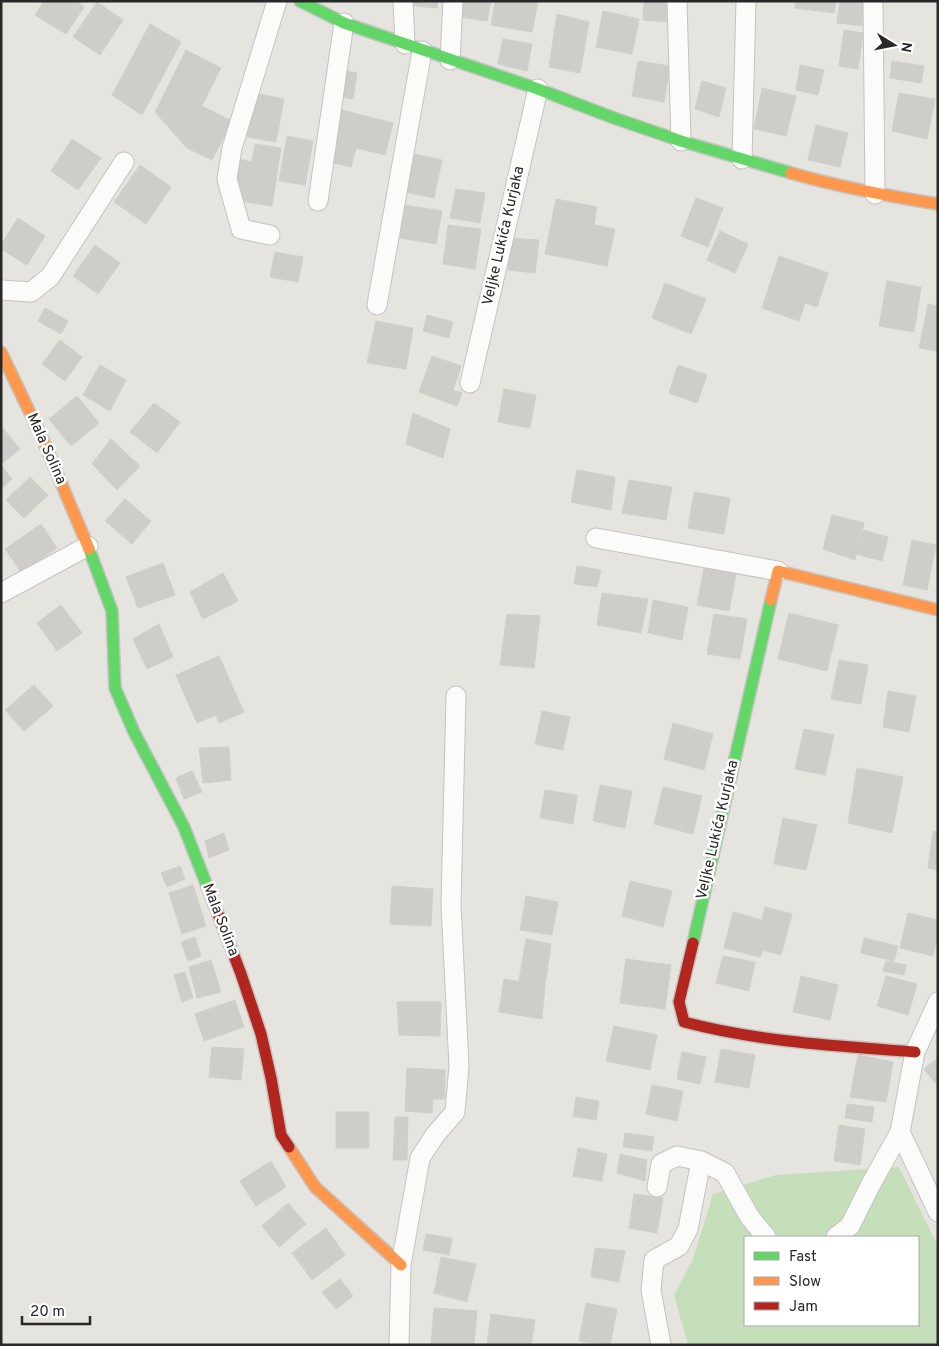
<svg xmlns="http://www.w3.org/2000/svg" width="939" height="1346" viewBox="0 0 939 1346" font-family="Overpass,sans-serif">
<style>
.green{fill:#c4dfba;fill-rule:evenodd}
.building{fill:#cfcdc9;stroke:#d1cfca}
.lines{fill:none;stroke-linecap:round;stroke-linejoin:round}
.street-casing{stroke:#c4c3c3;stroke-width:21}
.fast-casing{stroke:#c4c3c3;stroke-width:14}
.slow-casing{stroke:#c4c3c3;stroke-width:14}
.jam-casing{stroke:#c4c3c3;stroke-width:14}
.street{stroke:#fbfbfa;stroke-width:19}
.fast{stroke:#63d668;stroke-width:11}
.slow{stroke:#ff974d;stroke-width:11}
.jam{stroke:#b3261e;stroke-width:11}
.labels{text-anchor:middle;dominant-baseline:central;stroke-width:5;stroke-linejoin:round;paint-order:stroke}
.street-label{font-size:15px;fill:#282828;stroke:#fff}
</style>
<rect width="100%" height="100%" fill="#e6e4de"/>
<path class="green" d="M899 1167 938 1246V1345H688L674 1295 693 1259 713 1194 776 1175ZM745 1237H918V1325H745Z"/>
<g class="building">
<polygon points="44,1 76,1 84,7 66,34 35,15"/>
<polygon points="408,1 438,1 437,8 407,5"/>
<polygon points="456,1 491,1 487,21 454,16"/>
<polygon points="495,1 538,1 532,32 491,25"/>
<polygon points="644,1 668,1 666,22 643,20"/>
<polygon points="796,1 836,1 834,13 795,8"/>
<polygon points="840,1 865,1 863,26 837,23"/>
<polygon points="97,2 123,20 100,55 73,37"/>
<polygon points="603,11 639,19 632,54 596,47"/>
<polygon points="557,14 589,22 580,73 549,67"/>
<polygon points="150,24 181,42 142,115 112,95"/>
<polygon points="844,30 863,33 858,69 839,66"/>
<polygon points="503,39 532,44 527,71 498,64"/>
<polygon points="186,50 221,68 202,106 232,121 212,160 187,148 155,112"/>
<polygon points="638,61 670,66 664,102 632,96"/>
<polygon points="892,61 924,66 921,83 890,78"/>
<polygon points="800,65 824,70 818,95 796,90"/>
<polygon points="340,70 357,73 353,99 336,96"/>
<polygon points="702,81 726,88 719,117 695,109"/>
<polygon points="762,88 796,96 786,136 754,129"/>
<polygon points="254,93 284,99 276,142 247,137"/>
<polygon points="899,93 935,99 927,139 892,131"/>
<polygon points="342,110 393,123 385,155 356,148 351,167 330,162"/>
<polygon points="816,125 848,133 840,167 808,160"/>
<polygon points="287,136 313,141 305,185 279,181"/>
<polygon points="72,139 101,158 78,190 51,171"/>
<polygon points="255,144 281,148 272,206 234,200 240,159 252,162"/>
<polygon points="414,154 442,160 434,198 405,192"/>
<polygon points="140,165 171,187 146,224 114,202"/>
<polygon points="456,189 485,193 480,223 450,218"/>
<polygon points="696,198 723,208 708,247 681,236"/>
<polygon points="556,199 597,207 594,225 615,229 607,266 545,254"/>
<polygon points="405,205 442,211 436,244 400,238"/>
<polygon points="18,218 45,236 27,265 1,249 1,245"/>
<polygon points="448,225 481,229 475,269 443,264"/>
<polygon points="720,231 748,244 735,273 707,260"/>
<polygon points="511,238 539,240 535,273 508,270"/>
<polygon points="95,245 120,263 98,294 73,276"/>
<polygon points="275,252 303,257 298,282 270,277"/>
<polygon points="779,256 828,273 817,307 805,303 799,321 762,308"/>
<polygon points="887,281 921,287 914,332 879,326"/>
<polygon points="665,283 706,299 691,334 652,318"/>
<polygon points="928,304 938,306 938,351 919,348"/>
<polygon points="45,308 68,321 61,334 38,321"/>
<polygon points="427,315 453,322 449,338 423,331"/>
<polygon points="376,321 413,328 406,369 367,363"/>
<polygon points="60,340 82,357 65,381 42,364"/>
<polygon points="432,356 461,366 453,390 462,393 457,406 419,392"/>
<polygon points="100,365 126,380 110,411 83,395"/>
<polygon points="678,365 707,375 697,403 669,393"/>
<polygon points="504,389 536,395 530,428 498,422"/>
<polygon points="77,396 99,423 71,446 49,419"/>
<polygon points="154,403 180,422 157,453 130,432"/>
<polygon points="413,413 450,429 443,458 406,444"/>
<polygon points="1,426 20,449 1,464"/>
<polygon points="111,439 140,466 117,490 92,464"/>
<polygon points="1,465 12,479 1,489"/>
<polygon points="577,470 615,477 611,510 571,502"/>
<polygon points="30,477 48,495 24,518 6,500"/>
<polygon points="629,480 672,487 666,520 622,513"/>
<polygon points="694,492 730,498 724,534 688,528"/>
<polygon points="125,499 151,521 132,544 105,521"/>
<polygon points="832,515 864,523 855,560 823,549"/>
<polygon points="41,524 57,548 21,572 5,549"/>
<polygon points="863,530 888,537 882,561 856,554"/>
<polygon points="912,540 936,545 927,590 903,585"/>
<polygon points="163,563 175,595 138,608 126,577"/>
<polygon points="577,566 601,570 597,587 574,584"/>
<polygon points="704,568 736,574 729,611 697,605"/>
<polygon points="223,573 238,601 203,619 190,592"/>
<polygon points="602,593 648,599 641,633 597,625"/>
<polygon points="653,600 688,607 682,640 648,633"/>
<polygon points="61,605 82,633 57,651 37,623"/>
<polygon points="789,613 838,625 827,671 778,659"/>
<polygon points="507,614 540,616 534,668 500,665"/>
<polygon points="714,614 747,619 740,659 707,654"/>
<polygon points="159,624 173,657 147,669 133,639"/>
<polygon points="219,656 244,712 219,723 216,715 197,723 176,675"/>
<polygon points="839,660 868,665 861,704 831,699"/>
<polygon points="34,685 53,706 24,731 5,710"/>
<polygon points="888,691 916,696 909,732 883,727"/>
<polygon points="542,711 570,717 563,750 535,744"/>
<polygon points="673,723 713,734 704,770 664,759"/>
<polygon points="804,729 834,735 825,775 795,769"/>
<polygon points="229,747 231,780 203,783 199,748"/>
<polygon points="857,768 903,777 892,833 848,823"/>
<polygon points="192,771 202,792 184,799 176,778"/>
<polygon points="600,785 632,791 625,828 593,821"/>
<polygon points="663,787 702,796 693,834 654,824"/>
<polygon points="545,790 577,795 573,824 540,818"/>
<polygon points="783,818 817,825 806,870 774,864"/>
<polygon points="933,831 938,832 938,870 928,868"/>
<polygon points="224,833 229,850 209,858 205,841"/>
<polygon points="180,866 185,879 167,887 161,873"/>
<polygon points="630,881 672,891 663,927 622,916"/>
<polygon points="193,885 206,926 182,934 169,893"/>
<polygon points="392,886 433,889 431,926 390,924"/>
<polygon points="526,896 558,902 552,935 520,930"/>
<polygon points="765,907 792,914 781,955 763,950 760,957 724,948 733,912 762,920"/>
<polygon points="908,913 938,920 938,935 933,956 900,948"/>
<polygon points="195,937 201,956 188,961 181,942"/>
<polygon points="864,938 898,946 894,961 861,953"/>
<polygon points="526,939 551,944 545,986 519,981"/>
<polygon points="723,956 755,962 749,991 716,983"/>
<polygon points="626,959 671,965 665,1009 620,1003"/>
<polygon points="211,960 221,992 197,998 189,967"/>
<polygon points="886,961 906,965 904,975 883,971"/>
<polygon points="185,972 193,998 182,1002 174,975"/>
<polygon points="801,976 838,985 830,1020 793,1012"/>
<polygon points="886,976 917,984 908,1015 877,1006"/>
<polygon points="504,979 545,986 542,1019 499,1012"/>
<polygon points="235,1000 244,1027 204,1041 195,1014"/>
<polygon points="397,1002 441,1002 440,1036 399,1035"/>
<polygon points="614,1026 657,1035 650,1070 606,1061"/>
<polygon points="212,1047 244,1049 241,1080 209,1077"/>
<polygon points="721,1049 755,1055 749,1088 715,1082"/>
<polygon points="682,1052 706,1057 700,1084 677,1079"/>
<polygon points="858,1055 893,1062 886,1102 850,1097"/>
<polygon points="938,1058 938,1086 924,1069"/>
<polygon points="407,1068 445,1070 445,1099 433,1099 432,1113 405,1111"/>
<polygon points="652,1085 683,1091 677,1121 646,1114"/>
<polygon points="576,1097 599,1101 596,1120 573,1116"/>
<polygon points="847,1104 874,1107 872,1122 845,1118"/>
<rect x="336" y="1112" width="33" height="36"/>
<polygon points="395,1117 408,1117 407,1160 393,1160"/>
<polygon points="839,1125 865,1129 860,1165 834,1161"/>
<polygon points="625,1133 654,1137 652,1151 623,1147"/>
<polygon points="578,1148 607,1154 602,1181 573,1176"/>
<polygon points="620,1154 647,1160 645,1181 617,1173"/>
<polygon points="271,1161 286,1187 256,1206 240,1181"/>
<polygon points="634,1194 663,1198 657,1233 629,1228"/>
<polygon points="288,1203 306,1224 279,1247 262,1226"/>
<polygon points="326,1228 345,1255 312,1280 292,1253"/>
<polygon points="426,1234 452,1238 449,1255 423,1250"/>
<polygon points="595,1248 625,1251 619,1282 591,1277"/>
<polygon points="441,1257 476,1264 467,1302 434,1293"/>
<polygon points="340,1279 353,1296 336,1309 322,1292"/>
<polygon points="586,1303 617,1309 610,1345 579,1341"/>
<polygon points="434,1308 477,1311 474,1345 431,1344"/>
<polygon points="491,1314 535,1320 531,1345 487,1345"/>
</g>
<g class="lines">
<g class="street-casing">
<g id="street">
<polyline points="403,1 405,44"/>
<polyline points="677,1 681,141"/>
<polyline points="873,1 875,194"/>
<polyline points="450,60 453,1"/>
<polyline points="742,159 746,1"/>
<polyline points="318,201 344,23"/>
<polyline points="270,235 241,229 227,179 232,148 277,1"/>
<polyline points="1,290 31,292 50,277 124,162"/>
<polyline points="377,305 422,51"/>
<polyline points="470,383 538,89"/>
<polyline points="596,538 778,571"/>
<polyline points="1,593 88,546"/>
<polyline points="938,1002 915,1052 900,1132 938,1212"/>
<polyline points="657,1187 661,1164 677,1156 701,1161"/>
<polyline points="836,1237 850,1226 871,1184 900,1132"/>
<polyline points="399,1345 401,1265 420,1158 435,1135 455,1112 459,1066 451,905 456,696"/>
<polyline points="661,1345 651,1290 654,1260 679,1246 688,1229 701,1161 725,1173 749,1216 766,1237"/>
</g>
</g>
<g class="fast-casing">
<g id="fast">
<polyline points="300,1 344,23 538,89 614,118 681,141 791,173"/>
<polyline points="89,549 112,611 115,688 134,732 184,827 218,914"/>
<polyline points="693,943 771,600"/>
</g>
</g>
<g class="slow-casing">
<g id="slow">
<path d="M791 173C839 187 888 196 938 204"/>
<polyline points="1,352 43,440 89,549"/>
<polyline points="771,600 778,571 938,610"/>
<polyline points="289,1147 315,1187 401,1265"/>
</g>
</g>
<g class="jam-casing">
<g id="jam">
<polyline points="218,914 241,974 261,1034 271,1078 281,1135 289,1147"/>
<path d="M693 943 679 1002 684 1022C760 1042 837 1046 915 1052"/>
</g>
</g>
<use href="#street" class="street"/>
<use href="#fast" class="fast"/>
<use href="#slow" class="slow"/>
<use href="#jam" class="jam"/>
</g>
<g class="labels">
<g class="street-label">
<text transform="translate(504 236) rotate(-77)">Veljke Lukića Kurjaka</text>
<text transform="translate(46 449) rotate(66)">Mala Solina</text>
<text transform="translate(718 830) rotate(-77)">Veljke Lukića Kurjaka</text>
<text transform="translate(220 920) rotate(69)">Mala Solina</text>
</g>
</g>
<rect width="939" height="1346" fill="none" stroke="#282828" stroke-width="5"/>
<rect x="744" y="1236" width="175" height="90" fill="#ffffff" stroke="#a9a9a9"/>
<rect x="754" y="1252" width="25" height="8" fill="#63d668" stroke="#a9a9a9"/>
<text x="789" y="1261" font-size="15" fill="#282828">Fast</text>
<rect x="754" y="1277" width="25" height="8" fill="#ff974d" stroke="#a9a9a9"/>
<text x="789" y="1286" font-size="15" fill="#282828">Slow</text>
<rect x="754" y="1302" width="25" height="8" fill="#b3261e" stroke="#a9a9a9"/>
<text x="789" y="1311" font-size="15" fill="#282828">Jam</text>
<g transform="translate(894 45) rotate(100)" stroke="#ffffff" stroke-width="4" paint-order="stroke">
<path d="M0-4L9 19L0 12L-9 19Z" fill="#282828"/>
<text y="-8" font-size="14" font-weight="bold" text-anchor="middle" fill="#282828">N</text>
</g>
<path d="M22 1316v8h68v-8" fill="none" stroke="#282828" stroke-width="2.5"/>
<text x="30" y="1316" font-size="15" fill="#282828" stroke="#ffffff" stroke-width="4" paint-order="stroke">20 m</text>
</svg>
